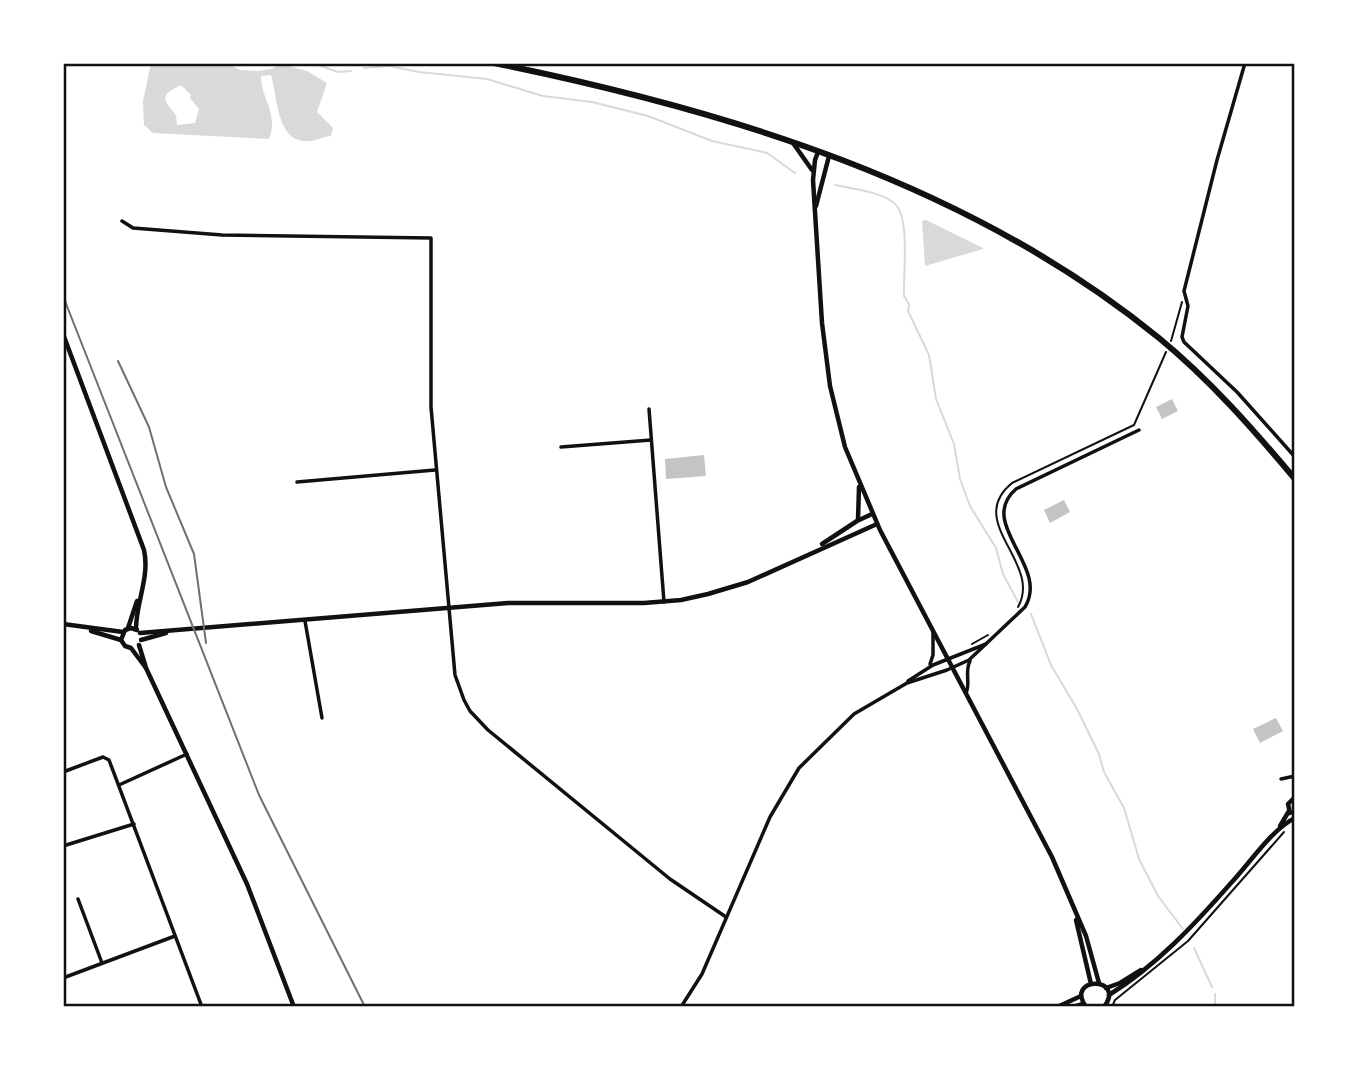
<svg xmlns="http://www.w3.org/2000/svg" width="1358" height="1070" viewBox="0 0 1358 1070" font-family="Quicksand,sans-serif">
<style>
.water{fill:#d9d9d9;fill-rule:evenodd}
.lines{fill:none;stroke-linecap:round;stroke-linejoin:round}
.stream{stroke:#d9d9d9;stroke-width:2}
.building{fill:#c4c4c4}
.path{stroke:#111;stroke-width:2}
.minor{stroke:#111;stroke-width:3.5}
.tertiary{stroke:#111;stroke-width:4.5}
.primary{stroke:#111;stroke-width:6}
.rail{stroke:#707070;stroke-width:2}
.neatline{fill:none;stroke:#111;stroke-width:2.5}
</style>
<rect width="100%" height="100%" fill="#fff"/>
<g class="water">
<path d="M151 63H228L240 70 258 71 271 69 281 64 307 71 327 83 317 112 333 128 331 136C321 137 315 142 304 141 277 140 277 96 271 75L261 76C261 99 279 114 269 139L153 133 144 125 143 101ZM181 85 191 95 190 98 199 109 195 123 177 125 176 115C162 99 160 95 181 85Z"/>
<polygon points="926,220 983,248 983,249 925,266 922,221"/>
</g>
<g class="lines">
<g class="stream">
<polyline points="313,63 338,72 351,71"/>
<polyline points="364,68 389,66 419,72 487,79 543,96 592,102 648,116 712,141 767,153 795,173"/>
<path d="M835 185C853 189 877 191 893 202 911 215 903 273 904 296L909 304 908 311 929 355 936 399 954 444 960 479 970 506 996 548 1003 574 1018 602"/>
<polyline points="1031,614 1051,665 1077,709 1099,754 1104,772 1124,808 1139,859 1158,896 1183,929"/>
<polyline points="1194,948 1212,987"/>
<polyline points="1215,994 1215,1007"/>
</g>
</g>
<g class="building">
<polygon points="1172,399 1178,411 1162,419 1156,407"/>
<polygon points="704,455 706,476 666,479 665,459"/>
<polygon points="1064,500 1070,512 1050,523 1044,510"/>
<polygon points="1276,718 1283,731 1260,743 1253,729"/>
</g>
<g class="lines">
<g class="path">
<polyline points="1171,341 1182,302"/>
<path d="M1018 607C1043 563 964 522 1012 483L1134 425 1166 352"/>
<polyline points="972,644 988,635"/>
<polyline points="1112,1007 1115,1000 1188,941 1284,832"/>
</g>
<g class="minor">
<polyline points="1245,63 1217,160 1184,291 1188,306 1182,337 1184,342 1237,392 1295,457"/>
<polyline points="122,221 133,228 222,235 431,238 431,407 455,675 464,700 470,711 488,730 670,879 726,917"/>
<polyline points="649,409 664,602"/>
<polyline points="561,447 651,440"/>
<polyline points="297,482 435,470"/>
<polyline points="305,621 322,718"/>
<polyline points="930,664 933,655 933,632"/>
<polyline points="908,681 933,665 986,644"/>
<path d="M966 693C971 683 964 673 970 661"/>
<polyline points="63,772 103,757 109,760 202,1007"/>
<polyline points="1281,779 1295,776"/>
<polyline points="119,785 187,754"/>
<polyline points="63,846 134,824"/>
<polyline points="78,899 102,963"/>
<polyline points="63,978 175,936"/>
<path d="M681 1007 702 974 770 817 799 768 854 714 907 683 947 670 969 660 1025 607C1050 566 976 524 1016 489L1139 430"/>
</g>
<g class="tertiary">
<polyline points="793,143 812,170"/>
<polyline points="818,152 815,160 813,180 822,323 830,386 845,447 880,530 1052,857 1086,936 1099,983"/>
<polyline points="816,206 829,156"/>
<path d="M63 334 144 550C150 577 136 602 136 629"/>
<polyline points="858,520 859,487"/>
<polyline points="822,544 857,521 872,514"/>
<polyline points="63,624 123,632"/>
<polyline points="128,628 137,601"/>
<polyline points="137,630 131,628 125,630 121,640 125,646 131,648 146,668"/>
<polyline points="91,631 121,640"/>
<polyline points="140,633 508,603 644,603 681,600 708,594 748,582 877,524"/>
<polyline points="141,640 166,633"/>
<polyline points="139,645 146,668 247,884 294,1007"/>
<polyline points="1290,813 1288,804 1295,797"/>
<polyline points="1280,826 1289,811"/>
<polyline points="1076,920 1091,984"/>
<polyline points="1106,988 1120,983 1141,970"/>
<path d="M1109 995C1157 965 1194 925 1231 883 1249 864 1272 829 1295 818"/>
<polyline points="1057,1007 1081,996"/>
<polyline points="1073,1007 1083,1004"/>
<path d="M1086 1007C1064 976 1127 976 1104 1007"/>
</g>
<path class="primary" d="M494 63C730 111 970 184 1159 338 1210 380 1253 429 1295 479"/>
<g class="rail">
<polyline points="63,296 259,795 365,1007"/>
<polyline points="118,361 149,427 166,487 194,554 206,643"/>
</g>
</g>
<rect width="1358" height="1070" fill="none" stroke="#ffffff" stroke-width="130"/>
<rect x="65" y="65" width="1228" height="940" class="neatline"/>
</svg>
